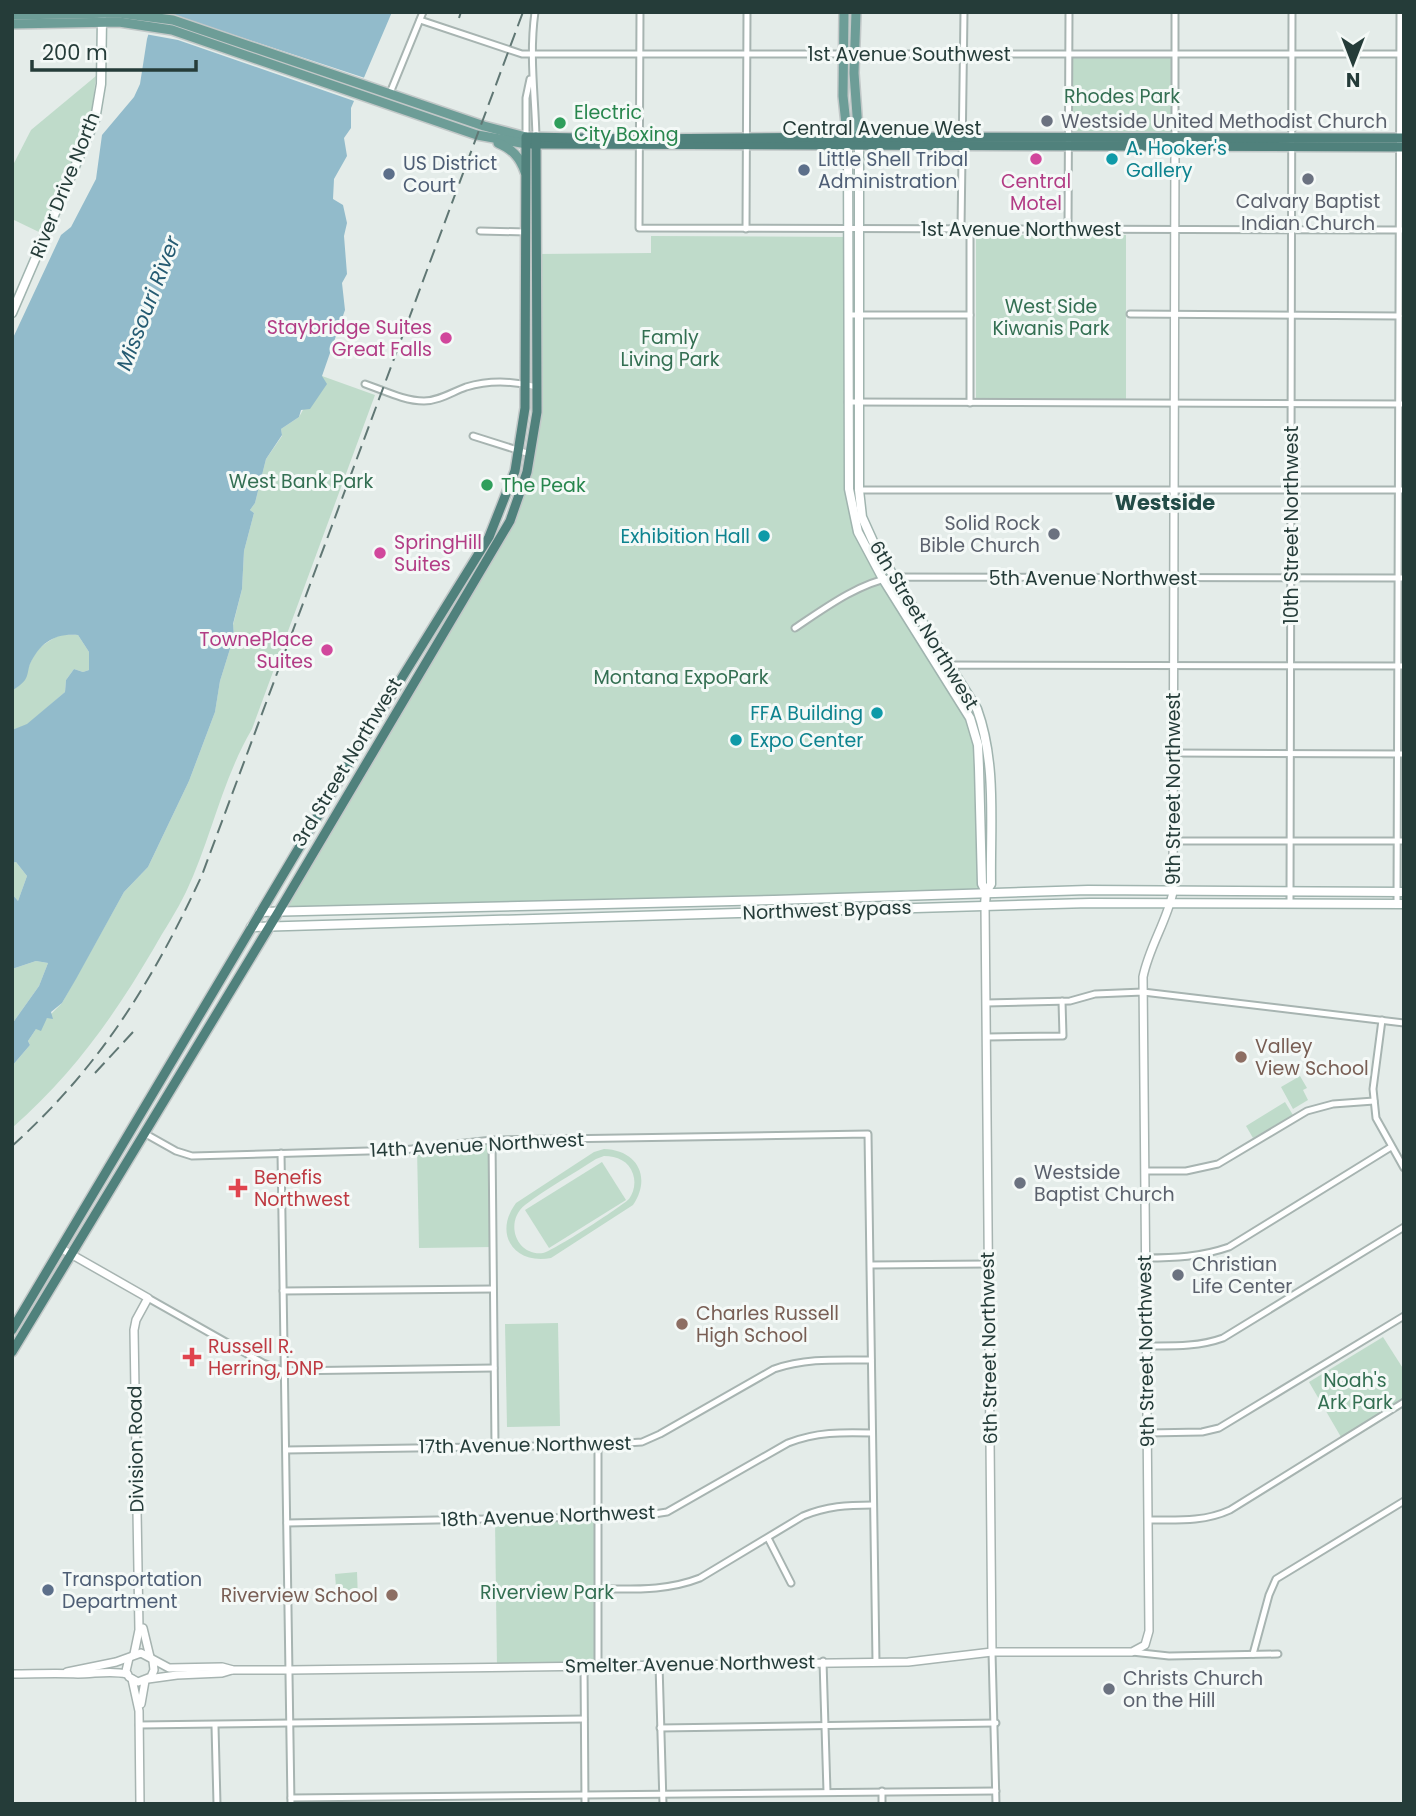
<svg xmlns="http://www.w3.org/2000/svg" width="1416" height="1816" viewBox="0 0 1416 1816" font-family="Poppins,sans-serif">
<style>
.green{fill:#bfdbca;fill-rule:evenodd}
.water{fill:#92bbcb}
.pier{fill:#e4ece9}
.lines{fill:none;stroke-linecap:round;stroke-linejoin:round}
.minor-casing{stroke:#a7b4b1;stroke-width:9}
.tertiary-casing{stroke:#a7b4b1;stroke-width:10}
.secondary-casing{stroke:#a0b4af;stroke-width:11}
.primary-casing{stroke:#c2c8c8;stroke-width:12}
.trunk-casing{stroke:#c2c8c8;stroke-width:12}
.minor{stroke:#fff;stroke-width:5}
.tertiary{stroke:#fff;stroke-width:7}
.secondary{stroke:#fff;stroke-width:8}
.primary{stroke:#6d9d97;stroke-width:9}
.trunk{stroke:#50817c;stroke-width:9}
.rail{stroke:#607774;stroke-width:2;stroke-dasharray:14 7;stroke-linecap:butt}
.worship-dot{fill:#6b7280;stroke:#f4f9f7;stroke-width:2.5}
.leisure-dot{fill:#2e9e5b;stroke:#f4f9f7;stroke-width:2.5}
.hotel-dot{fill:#d1479c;stroke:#f4f9f7;stroke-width:2.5}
.culture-dot{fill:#0f9aa8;stroke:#f4f9f7;stroke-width:2.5}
.service-dot{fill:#5c6f8a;stroke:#f4f9f7;stroke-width:2.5}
.education-dot{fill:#8d6e63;stroke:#f4f9f7;stroke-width:2.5}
.health-dot{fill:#e0444e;stroke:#f4f9f7;stroke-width:2.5}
.labels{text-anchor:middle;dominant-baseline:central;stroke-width:6;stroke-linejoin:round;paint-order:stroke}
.street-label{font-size:19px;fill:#253c39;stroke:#f4f9f7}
.park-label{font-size:19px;fill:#336f52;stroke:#f4f9f7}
.leisure-label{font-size:19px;fill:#27864d;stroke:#f4f9f7;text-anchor:start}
.worship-label{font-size:19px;fill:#5b616d;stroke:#f4f9f7;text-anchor:start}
.culture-label{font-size:19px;fill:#0d838f;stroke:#f4f9f7;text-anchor:start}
.service-label{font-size:19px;fill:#4e5e75;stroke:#f4f9f7;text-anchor:start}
.hotel-label{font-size:19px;fill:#b23c85;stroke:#f4f9f7;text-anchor:end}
.education-label{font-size:19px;fill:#785e54;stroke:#f4f9f7;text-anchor:start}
.health-label{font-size:19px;fill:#be3a42;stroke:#f4f9f7;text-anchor:start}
.water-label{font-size:21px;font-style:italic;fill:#255b72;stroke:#f4f9f7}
.neighbourhood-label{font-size:21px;font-weight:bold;fill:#234c47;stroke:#f4f9f7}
</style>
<rect width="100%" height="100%" fill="#e4ece9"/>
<g class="green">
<polygon points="1069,54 1175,55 1175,138 1069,138"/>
<polygon points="96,76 91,119 43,234 12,219 12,167 31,130"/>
<polygon points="976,235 1126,235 1126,400 976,399"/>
<polygon points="651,236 847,237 846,492 858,532 974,733 986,892 279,911 498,544 523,489 537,412 537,254 651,253"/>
<path d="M322 376 375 395 252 729C222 780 211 839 186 892 177 911 164 930 154 948 113 1018 73 1074 12 1128V1066L30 1045 28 1041 36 1029 62 1003 124 892 148 867 189 781 215 712 220 681 234 636 233 625 242 589 244 551 254 513 250 510 255 503 266 459 282 436 281 429 299 417Z"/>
<path d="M62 634 78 635 89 652V670L83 672 74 669 66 680 65 692 27 725 12 730V691C29 678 25 670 35 654 42 644 52 639 62 634Z"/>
<polygon points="16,862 27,876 18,901 12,894 12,863"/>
<polygon points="36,961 48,963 39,986 12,1024 12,969"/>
<polygon points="1300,1076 1307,1088 1303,1090 1308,1100 1293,1109 1281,1087"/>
<polygon points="1285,1102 1293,1115 1253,1138 1246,1126"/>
<polygon points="492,1140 493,1247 419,1248 417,1148"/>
<path d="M604 1149C637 1150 652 1177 633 1205L551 1258C514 1265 493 1234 516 1203L594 1152ZM604 1156C617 1156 629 1161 633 1174 636 1183 634 1192 629 1199 621 1207 553 1251 543 1253 516 1256 504 1222 525 1205 547 1188 573 1174 596 1159Z"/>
<polygon points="602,1162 626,1200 549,1248 525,1210"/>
<polygon points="558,1323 560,1426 507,1427 505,1324"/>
<polygon points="1383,1337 1404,1370 1404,1398 1341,1437 1309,1382"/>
<polygon points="598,1518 598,1665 497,1667 495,1520"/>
<polygon points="357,1572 358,1599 337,1600 335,1574"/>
</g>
<path class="water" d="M155 12H392L351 108V128L344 138 347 156 334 179 333 199 343 205 347 223 344 236 347 274 342 283 345 310 322 376 327 384 310 409 301 410 299 417 281 429 282 435 266 459 255 503 250 510 254 513 244 551 242 589 233 624 234 636 220 681 215 712 189 781 148 867 124 892 76 979 62 1003 51 1012 53 1019 47 1018 41 1031 36 1029 28 1041 30 1045 12 1066V1024L39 986 48 963 36 961 12 969V894L18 901 27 876 16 862 12 863V730L27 724 65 692 66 680 74 669 83 672 89 670V652L78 635C54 633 40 643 30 664 28 669 28 676 25 680 22 684 16 688 12 691V340L61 235 71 227 96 179 102 135 134 97 140 84 147 39Z"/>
<polygon class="pier" points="151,12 182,18 368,79 357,102 178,40 145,34"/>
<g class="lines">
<g class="minor-casing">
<g id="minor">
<path d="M535 12C529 55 535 95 536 137"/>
<polyline points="640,12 639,228 1404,230"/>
<polyline points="1175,12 1175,138"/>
<polyline points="420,20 522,54 844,54"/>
<polyline points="854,54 1404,54"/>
<polyline points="390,93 423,12"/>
<polyline points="526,137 526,98 530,79"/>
<polyline points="746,229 747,12"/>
<polyline points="961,229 964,12"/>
<polyline points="970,229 970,403"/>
<polyline points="1068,229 1069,12"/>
<polyline points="480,231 526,232"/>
<polyline points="1130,314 1399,316"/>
<polyline points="850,315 970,315"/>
<path d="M365 384C383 390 404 401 424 401 439 401 452 392 466 387 489 380 514 381 537 387"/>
<polyline points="848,402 1404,404"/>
<polyline points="473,436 530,454"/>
<polyline points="859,490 1404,490"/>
<path d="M795 628C825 608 857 584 893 577L1404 578"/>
<polyline points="939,667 948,665 1404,666"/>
<polyline points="1173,753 1404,754"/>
<polyline points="1173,841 1404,841"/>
<polyline points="1290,904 1292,12"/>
<polyline points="1397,904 1400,12"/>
<polyline points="986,1003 1070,1001 1095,994 1143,992 1404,1023"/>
<polyline points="1382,1020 1373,1089 1376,1118 1404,1168"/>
<polyline points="987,1037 1063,1036 1062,1001"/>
<polyline points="144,1133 176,1151 192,1156 403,1150 492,1140 868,1134 876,1662"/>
<polyline points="492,1140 495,1446"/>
<polyline points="281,1153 291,1804"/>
<polyline points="1145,1171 1186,1171 1218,1164 1307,1111 1333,1104 1374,1101"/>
<path d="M1145 1258C1175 1258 1200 1257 1229 1247L1391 1147"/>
<polyline points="871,1265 988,1264"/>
<polyline points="283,1291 493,1289"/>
<polyline points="148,1298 263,1363 284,1371 494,1368"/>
<path d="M1147 1346C1173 1346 1198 1347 1223 1338L1404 1227"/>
<polyline points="1148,1433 1202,1432 1219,1428 1404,1316"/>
<polyline points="598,1445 598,1665"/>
<path d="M286 1450 598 1445 642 1442 660 1434 774 1369C806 1358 837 1360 871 1360"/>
<path d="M1149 1520C1177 1520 1204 1522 1230 1510L1404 1402"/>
<path d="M287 1523 641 1516 667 1512 788 1443C816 1432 842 1432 872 1433"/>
<polyline points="768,1538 791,1583"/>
<path d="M599 1589C634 1589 667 1591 700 1578L803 1516C827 1506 847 1505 873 1505"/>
<polyline points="992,1652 996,1804"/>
<polyline points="1132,1652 1169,1656 1278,1654"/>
<polyline points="1253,1654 1269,1595 1276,1579 1404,1501"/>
<polyline points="823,1661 827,1792"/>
<polyline points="659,1664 663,1804"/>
<polyline points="584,1665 585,1804"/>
<polyline points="139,1725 584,1719"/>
<polyline points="215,1726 217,1804"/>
<polyline points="660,1728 996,1723"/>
<polyline points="291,1798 996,1791"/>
<polyline points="882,1804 882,1791"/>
</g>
</g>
<g class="tertiary-casing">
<g id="tertiary">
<polyline points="985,905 992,1652"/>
<polyline points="62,1249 148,1298 136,1320 134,1330 139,1630 134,1654"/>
<polyline points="143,1628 150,1657"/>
<polyline points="129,1658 126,1671 129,1677 138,1682 151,1677 154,1670 153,1661"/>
<path d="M67 1672 116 1662 141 1653 169 1668 222 1667 233 1670H289L908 1662 992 1652H1132L1145 1645 1149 1631 1143 977C1149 947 1167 921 1173 892L1175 144"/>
<path d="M12 1674C34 1674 56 1673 78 1674 95 1674 110 1670 127 1674"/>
<polyline points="132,1679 139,1711 140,1804"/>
<polyline points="148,1679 177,1675 222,1673 232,1670"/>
<polyline points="141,1704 145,1681"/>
</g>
</g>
<g class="secondary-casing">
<g id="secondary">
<polyline points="848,146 849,489 858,532 883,579 970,718 978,745 979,768 982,884 986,892 985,905"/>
<path d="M859 146V490L862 517 876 548 977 709C997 764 990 826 991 884L986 892"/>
<polyline points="12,313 95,120 101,84 102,19"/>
<polyline points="260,912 774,900 1088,890 1404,892"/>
<polyline points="251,927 1090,903 1404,904"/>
</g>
</g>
<g class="primary-casing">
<g id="primary">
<polyline points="844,12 843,96 848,143"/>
<polyline points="856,12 854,73 859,143"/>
<polyline points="12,15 119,13 173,20 484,126 526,137"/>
<polyline points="12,24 119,22 172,30 477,135 527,144"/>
<path d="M498 143C512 149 520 157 525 172"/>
</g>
</g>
<g class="trunk-casing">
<g id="trunk">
<polyline points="531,144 1404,147"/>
<polyline points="12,1330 359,747 489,537 515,471 525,408 526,137 639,139 848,137 1404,138"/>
<polyline points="12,1352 279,911 510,521 527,472 537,412 536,137"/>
</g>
</g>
<use href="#minor" class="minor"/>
<use href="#tertiary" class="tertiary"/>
<use href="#secondary" class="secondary"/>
<use href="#primary" class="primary"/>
<use href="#trunk" class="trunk"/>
<g class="rail">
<polyline points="459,18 461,12"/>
<polyline points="95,1073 133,1032"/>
<path d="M12 1146C99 1068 153 981 202 875L523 12"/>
</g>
</g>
<g class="worship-dot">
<circle cx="1047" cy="121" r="7"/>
<circle cx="1308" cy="179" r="7"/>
<circle cx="1054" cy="534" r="7"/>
<circle cx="1020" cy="1183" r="7"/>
<circle cx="1178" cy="1275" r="7"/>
<circle cx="1109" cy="1689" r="7"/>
</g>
<g class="leisure-dot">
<circle cx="560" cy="123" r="7"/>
<circle cx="487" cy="485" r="7"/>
</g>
<g class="hotel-dot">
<circle cx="1036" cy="159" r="7"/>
<circle cx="446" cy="338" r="7"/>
<circle cx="380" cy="553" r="7"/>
<circle cx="327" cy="650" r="7"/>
</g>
<g class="culture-dot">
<circle cx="1112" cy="159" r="7"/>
<circle cx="764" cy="536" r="7"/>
<circle cx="877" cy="713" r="7"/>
<circle cx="736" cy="740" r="7"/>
</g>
<g class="service-dot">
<circle cx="804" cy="170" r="7"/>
<circle cx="389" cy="174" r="7"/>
<circle cx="48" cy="1590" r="7"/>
</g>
<g class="education-dot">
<circle cx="1241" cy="1057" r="7"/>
<circle cx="682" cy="1324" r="7"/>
<circle cx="392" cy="1595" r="7"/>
</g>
<g class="health-dot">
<path d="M234.5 1177.5h7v7h7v7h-7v7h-7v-7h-7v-7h7z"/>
<path d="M188.5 1346.5h7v7h7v7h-7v7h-7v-7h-7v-7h7z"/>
</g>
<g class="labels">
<g class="street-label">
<text x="909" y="54">1st Avenue Southwest</text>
<text x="882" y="128">Central Avenue West</text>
<text transform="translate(65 185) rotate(-68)">River Drive North</text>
<text x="1021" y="229">1st Avenue Northwest</text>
<text transform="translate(1291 525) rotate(-90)">10th Street Northwest</text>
<text x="1093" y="578">5th Avenue Northwest</text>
<text transform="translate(924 625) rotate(59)">6th Street Northwest</text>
<text transform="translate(347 762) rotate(-59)">3rd Street Northwest</text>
<text transform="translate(1173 789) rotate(-90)">9th Street Northwest</text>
<text transform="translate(827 910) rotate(-2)">Northwest Bypass</text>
<text transform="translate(477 1145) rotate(-3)">14th Avenue Northwest</text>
<text transform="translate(989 1348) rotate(-91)">6th Street Northwest</text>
<text transform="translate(1146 1351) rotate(-91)">9th Street Northwest</text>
<text transform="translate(525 1445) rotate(-1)">17th Avenue Northwest</text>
<text transform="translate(136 1449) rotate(-91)">Division Road</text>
<text transform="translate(548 1516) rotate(-2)">18th Avenue Northwest</text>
<text transform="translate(690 1664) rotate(-1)">Smelter Avenue Northwest</text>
</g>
<g class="park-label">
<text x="1122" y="96">Rhodes Park</text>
<text x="1051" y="306">West Side<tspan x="1051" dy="22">Kiwanis Park</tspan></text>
<text x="670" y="337">Famly<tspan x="670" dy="22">Living Park</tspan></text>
<text x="301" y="481">West Bank Park</text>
<text x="681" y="677">Montana ExpoPark</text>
<text x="1355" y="1380">Noah's<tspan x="1355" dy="22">Ark Park</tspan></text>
<text x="547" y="1592">Riverview Park</text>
</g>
<g class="leisure-label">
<text x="574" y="112">Electric<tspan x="574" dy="22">City Boxing</tspan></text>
<text x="501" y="485">The Peak</text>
</g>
<g class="worship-label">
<text x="1061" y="121">Westside United Methodist Church</text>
<text x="1308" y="201" text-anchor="middle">Calvary Baptist<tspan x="1308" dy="22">Indian Church</tspan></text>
<text x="1040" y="523" text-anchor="end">Solid Rock<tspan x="1040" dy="22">Bible Church</tspan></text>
<text x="1034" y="1172">Westside<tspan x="1034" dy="22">Baptist Church</tspan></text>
<text x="1192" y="1264">Christian<tspan x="1192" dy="22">Life Center</tspan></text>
<text x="1123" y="1678">Christs Church<tspan x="1123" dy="22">on the Hill</tspan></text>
</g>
<g class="culture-label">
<text x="1126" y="148">A. Hooker's<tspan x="1126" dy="22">Gallery</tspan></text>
<text x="750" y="536" text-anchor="end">Exhibition Hall</text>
<text x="863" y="713" text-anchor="end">FFA Building</text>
<text x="750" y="740">Expo Center</text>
</g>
<g class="service-label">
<text x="818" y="159">Little Shell Tribal<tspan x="818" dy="22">Administration</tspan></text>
<text x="403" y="163">US District<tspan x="403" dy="22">Court</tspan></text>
<text x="62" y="1579">Transportation<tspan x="62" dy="22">Department</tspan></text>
</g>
<g class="hotel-label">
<text x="1036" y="181" text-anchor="middle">Central<tspan x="1036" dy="22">Motel</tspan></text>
<text x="432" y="327">Staybridge Suites<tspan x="432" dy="22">Great Falls</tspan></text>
<text x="394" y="542" text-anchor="start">SpringHill<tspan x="394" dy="22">Suites</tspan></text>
<text x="313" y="639">TownePlace<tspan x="313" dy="22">Suites</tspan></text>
</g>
<g class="education-label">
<text x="1255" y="1046">Valley<tspan x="1255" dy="22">View School</tspan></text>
<text x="696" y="1313">Charles Russell<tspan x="696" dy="22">High School</tspan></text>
<text x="378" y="1595" text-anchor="end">Riverview School</text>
</g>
<g class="health-label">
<text x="254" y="1177">Benefis<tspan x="254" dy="22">Northwest</tspan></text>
<text x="208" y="1346">Russell R.<tspan x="208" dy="22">Herring, DNP</tspan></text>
</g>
<g class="water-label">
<text transform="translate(148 303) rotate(-69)">Missouri River</text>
</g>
<g class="neighbourhood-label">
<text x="1165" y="502">Westside</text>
</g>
</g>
<rect width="1416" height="1816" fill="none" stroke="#253c39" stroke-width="28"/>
<g transform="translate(1353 63) rotate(180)" stroke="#f4f9f7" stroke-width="5" paint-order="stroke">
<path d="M0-5L12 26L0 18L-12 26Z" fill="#253c39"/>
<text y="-10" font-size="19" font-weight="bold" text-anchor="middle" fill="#253c39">N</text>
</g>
<path d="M32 60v10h164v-10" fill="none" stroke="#253c39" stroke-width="3.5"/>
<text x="42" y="60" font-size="21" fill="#253c39" stroke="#f4f9f7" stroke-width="5" paint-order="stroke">200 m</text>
</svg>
